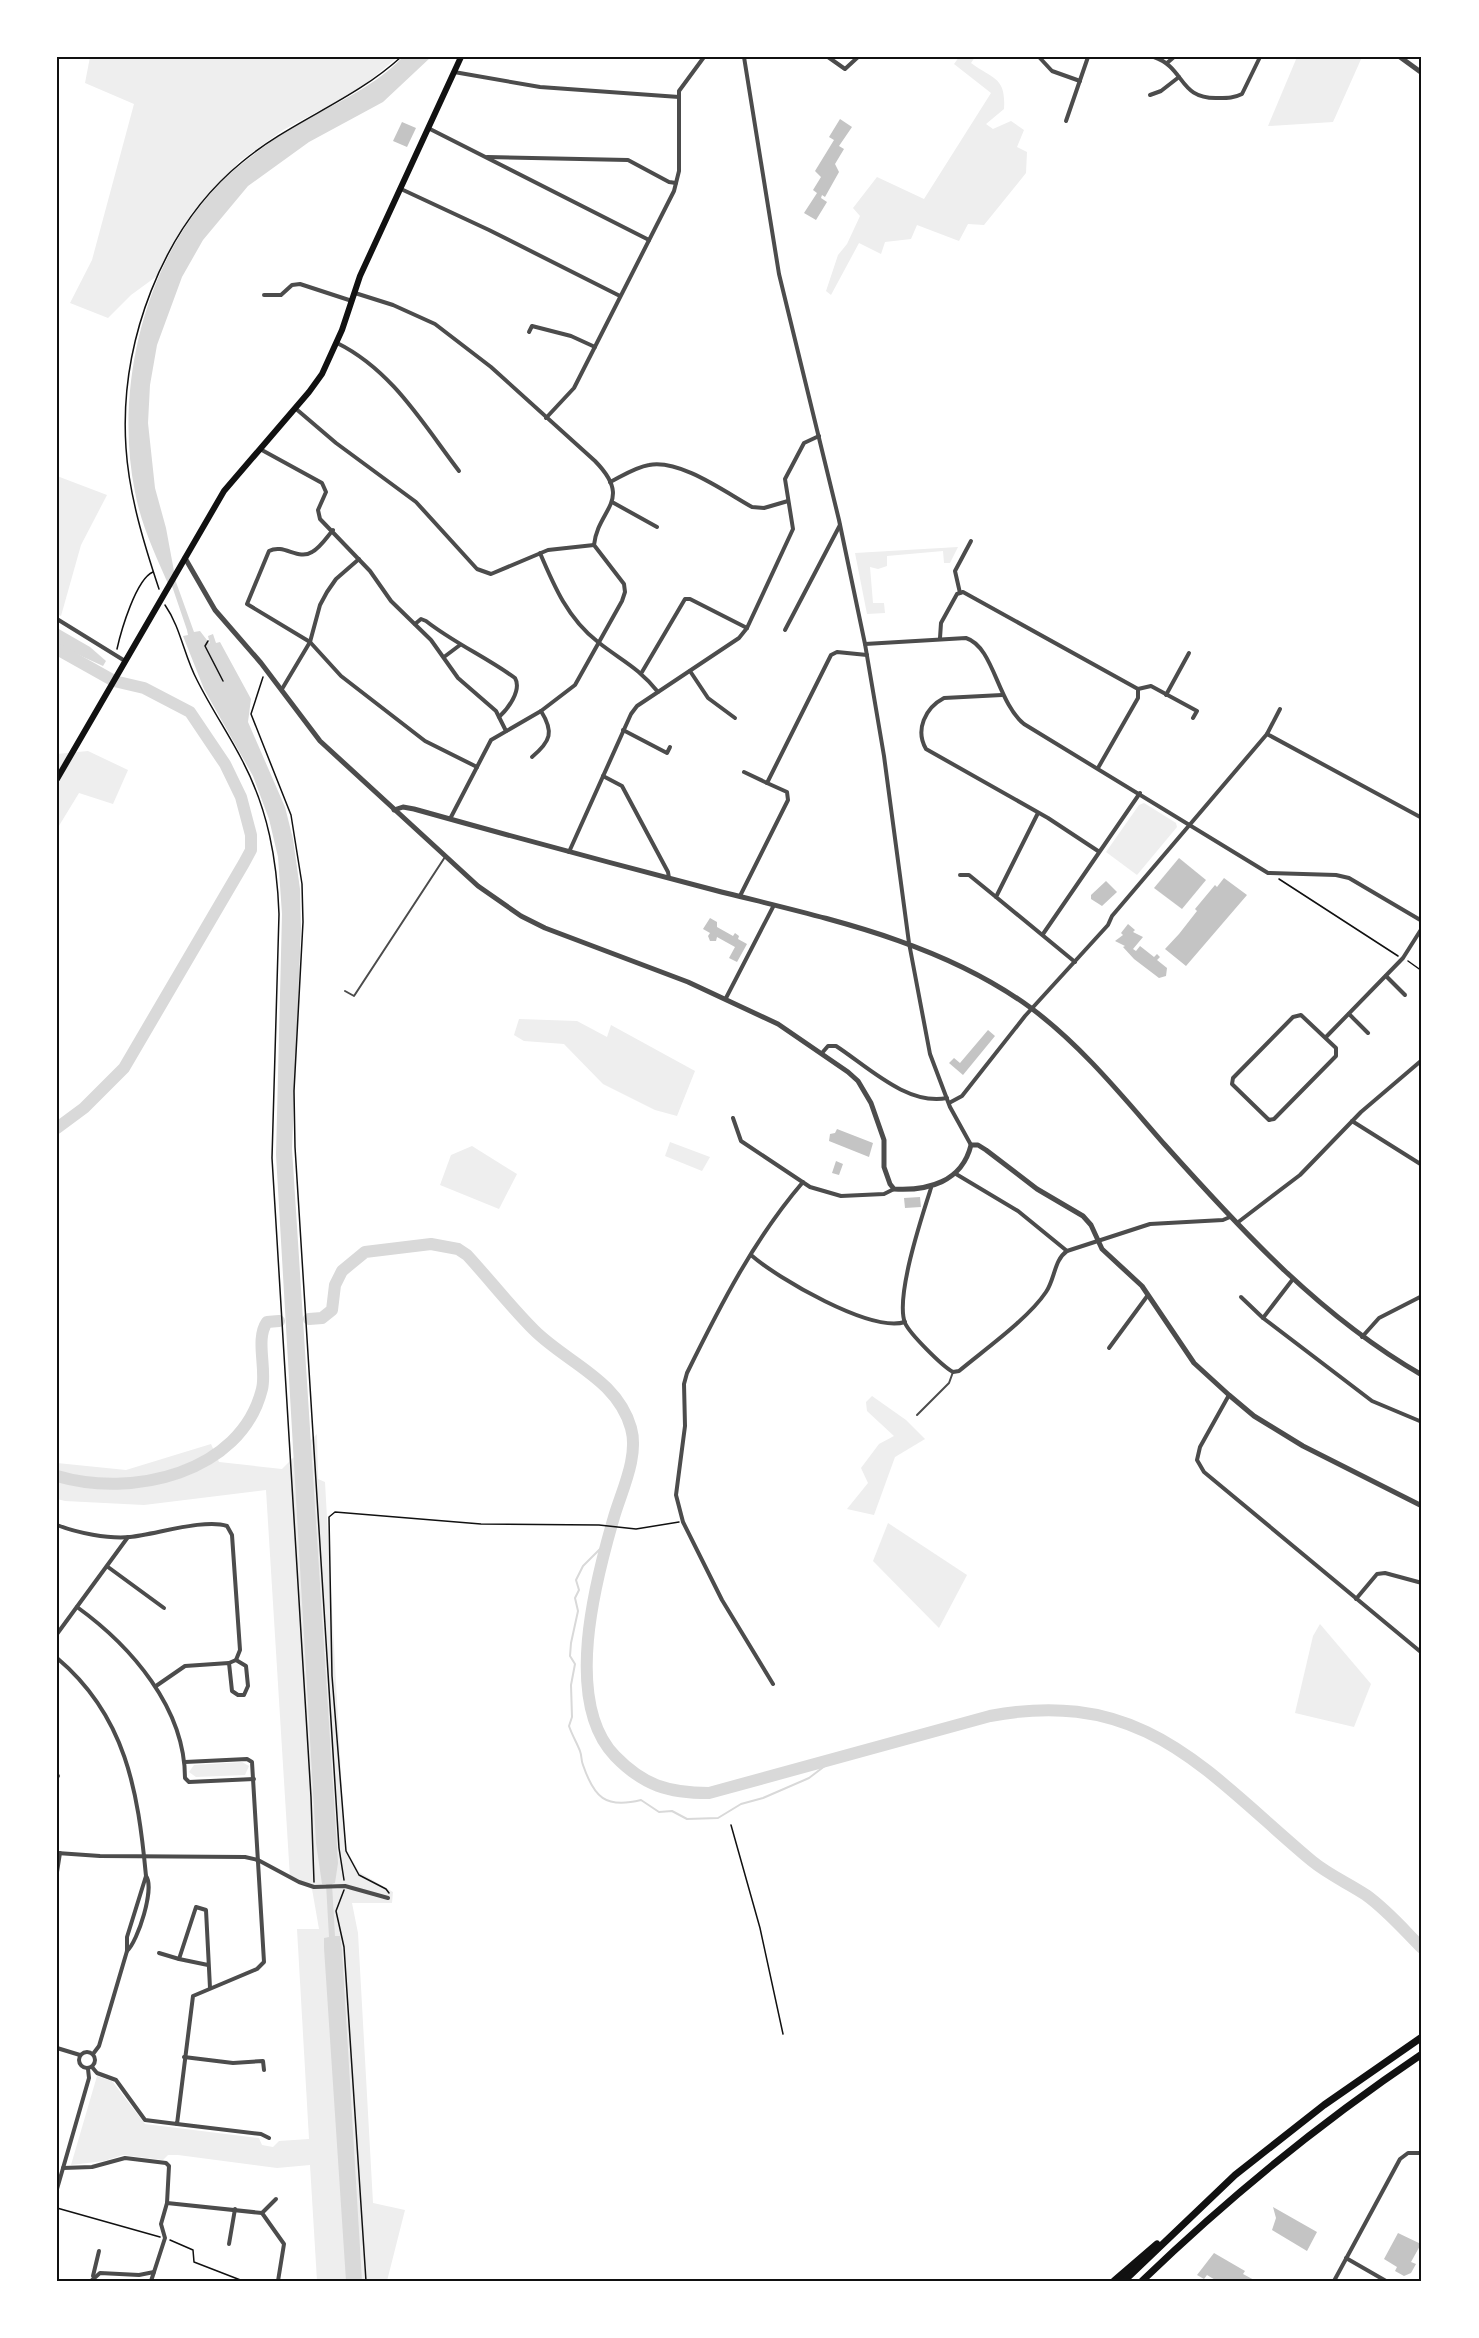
<svg xmlns="http://www.w3.org/2000/svg" width="1479" height="2338" viewBox="0 0 1479 2338" font-family="Raleway,sans-serif">
<style>
.green{fill:#eee}
.water{fill:#d9d9d9}
.lines{fill:none;stroke-linecap:round;stroke-linejoin:round}
.stream{stroke:#d9d9d9;stroke-width:2}
.river{stroke:#d9d9d9;stroke-width:12}
.building{fill:#c4c4c4}
.path{stroke:#111;stroke-width:1.5}
.service{stroke:#4c4c4c;stroke-width:2}
.minor{stroke:#4c4c4c;stroke-width:4}
.tertiary{stroke:#4c4c4c;stroke-width:5}
.secondary{stroke:#111;stroke-width:6}
.trunk{stroke:#111;stroke-width:7}
.neatline{fill:none;stroke:#111;stroke-width:2}
</style>
<rect width="100%" height="100%" fill="#fff"/>
<g class="green">
<polygon points="90,57 398,57 358,90 283,130 240,161 191,214 157,276 131,295 108,318 70,303 92,260 134,104 85,83"/>
<path d="M959 57H975L971 63C994 80 1006 77 1004 109L986 124 993 129 1011 121 1024 130 1017 147 1027 152 1026 173 984 225 968 224 959 241 917 225 911 239 885 242 881 254 859 243 831 295 826 291 838 255 847 244 860 216 853 208 877 177 924 199 991 93 954 64Z"/>
<polygon points="1297,57 1362,57 1333,122 1268,126"/>
<polygon points="57,476 107,495 81,545 61,616 57,614"/>
<polygon points="958,547 950,563 944,563 943,551 887,556 887,566 878,569 870,567 873,603 884,603 885,613 867,614 855,553"/>
<polygon points="88,751 128,770 113,804 79,793 57,829 57,754"/>
<polygon points="1144,803 1176,823 1177,827 1137,875 1106,852 1139,805"/>
<polygon points="519,1019 577,1021 607,1037 611,1025 695,1071 677,1116 655,1110 603,1084 564,1044 524,1041 514,1035"/>
<polygon points="670,1142 710,1157 702,1171 665,1156"/>
<polygon points="472,1146 517,1174 499,1209 440,1185 451,1155"/>
<polygon points="872,1396 906,1420 925,1439 895,1457 874,1515 847,1509 868,1483 861,1468 879,1444 894,1436 867,1411 866,1402"/>
<polygon points="317,1434 318,1479 325,1482 345,1847 359,1872 393,1892 392,1903 352,1903 358,1933 373,2203 405,2210 387,2281 317,2281 310,2165 277,2168 178,2155 168,2155 163,2160 123,2155 104,2161 71,2165 97,2076 112,2081 145,2124 259,2138 262,2145 273,2147 279,2141 309,2139 297,1929 319,1929 312,1889 290,1878 266,1490 144,1505 65,1501 57,1499 57,1463 126,1470 211,1444 219,1462 282,1469"/>
<polygon points="888,1523 967,1575 939,1628 873,1561"/>
<polygon points="1320,1624 1371,1684 1354,1727 1295,1713 1313,1636"/>
<polygon points="242,1762 249,1766 245,1775 196,1777 189,1772 194,1765"/>
</g>
<g class="water">
<path d="M403 57H431L383 102 309 142 248 186 203 240 182 277 157 345 150 385 148 423 155 488 166 528 176 582 194 632 200 631 210 644 208 636 213 634 216 643 220 642 251 699 248 722 285 807 293 839 300 889 301 928 292 1149 338 1863 335 1883 332 1884 335 1936H340L342 1950 362 2281H346L324 1948V1938L329 1937 326 1884H322L316 1843 276 1155 282 914 278 857 269 819 253 776 204 689 183 636 188 635 187 630 172 586H169C156 556 141 525 135 492 112 380 150 235 244 162 257 152 271 141 285 132 325 107 369 92 403 57Z"/>
<polygon points="57,628 90,647 106,661 103,666 57,645"/>
</g>
<g class="lines">
<path class="stream" d="M608 1541 583 1566 576 1580 579 1590 575 1598 578 1611 571 1643 570 1656 575 1664 571 1685 572 1717 569 1726C572 1735 577 1743 580 1751 582 1756 581 1761 583 1765 594 1797 605 1809 641 1800L659 1812 672 1811 687 1819 718 1818 741 1804 763 1798 809 1778 834 1759"/>
<g class="river">
<polyline points="57,649 114,681 144,688 190,712 225,764 241,797 251,835 251,850 244,863 124,1068 84,1108 57,1128"/>
<path d="M309 1319 322 1318 332 1310 335 1285 342 1271 365 1252 431 1244 458 1249 467 1255C490 1280 510 1306 534 1330 567 1363 617 1379 631 1428 639 1456 622 1490 614 1517 595 1582 563 1702 615 1756 644 1786 669 1793 709 1793L990 1716C1144 1687 1205 1771 1312 1861 1329 1875 1348 1883 1366 1895 1387 1910 1404 1930 1422 1948"/>
<path d="M57 1476C131 1498 241 1474 262 1389 267 1369 255 1339 267 1322L279 1321"/>
</g>
</g>
<g class="building">
<polygon points="840,119 852,127 839,146 844,149 835,164 839,172 825,197 822,195 821,198 827,202 816,220 804,213 817,193 813,190 821,177 815,171 834,140 829,137"/>
<polygon points="402,122 416,128 407,147 393,141"/>
<polygon points="1179,858 1206,880 1182,909 1154,888"/>
<polygon points="1224,878 1247,895 1186,966 1165,949 1179,934 1197,911 1195,909 1215,885 1217,887"/>
<polygon points="1106,881 1117,892 1102,906 1091,899 1091,895"/>
<polygon points="710,918 717,922 717,927 733,936 735,933 739,936 738,939 747,944 737,962 729,958 735,947 717,937 716,941 710,941 708,936 710,933 703,929"/>
<polygon points="1128,924 1135,930 1133,932 1143,937 1133,949 1136,951 1140,946 1154,957 1157,954 1160,957 1157,960 1167,968 1166,976 1159,978 1134,959 1123,947 1125,946 1115,941 1123,935 1121,933"/>
<polygon points="988,1030 995,1036 963,1075 949,1063 954,1058 960,1063"/>
<polygon points="837,1129 873,1143 869,1157 829,1141 830,1134 835,1133"/>
<polygon points="836,1161 843,1164 839,1175 832,1173"/>
<polygon points="920,1197 921,1207 905,1208 904,1198"/>
<polygon points="1273,2207 1317,2232 1307,2251 1272,2230 1276,2218"/>
<polygon points="1398,2233 1421,2244 1411,2262 1416,2264 1411,2273 1404,2276 1395,2271 1397,2267 1384,2259"/>
<polygon points="1214,2253 1245,2271 1243,2274 1256,2281 1217,2281 1207,2275 1204,2279 1197,2275"/>
</g>
<g class="lines">
<g class="path">
<path d="M159 589C144 544 129 495 126 448 119 345 161 228 242 162 291 121 353 101 401 57"/>
<path d="M165 605C181 628 184 656 197 680 211 708 228 733 242 760 268 809 277 860 279 914L272 1158 311 1797 314 1882"/>
<polyline points="208,641 205,646 223,681"/>
<path d="M117 649C121 631 136 579 153 572"/>
<polyline points="263,677 251,714 291,815 302,884 303,922 294,1091 295,1147 339,1848 344,1880"/>
<polyline points="1279,879 1398,956"/>
<polyline points="1408,961 1422,971"/>
<polyline points="731,1825 760,1928 783,2034"/>
<polyline points="344,1890 336,1911 344,1947 366,2281"/>
<polyline points="389,1893 386,1889 359,1875 346,1851 332,1676 329,1517 335,1512 481,1524 599,1525 636,1529 679,1522"/>
<polyline points="57,2208 160,2237"/>
<polyline points="170,2240 193,2250 194,2262 243,2281"/>
</g>
<g class="service">
<polyline points="345,991 354,996 445,857"/>
<polyline points="917,1415 949,1383 953,1372"/>
</g>
<g class="minor">
<polyline points="744,57 779,274 839,520 865,644 884,756 909,943 930,1054 950,1107 971,1145"/>
<polyline points="828,57 845,69 858,57"/>
<polyline points="1039,57 1052,71 1080,81"/>
<path d="M1154 57C1186 68 1178 100 1219 98 1228 98 1234 98 1242 94L1260 57"/>
<polyline points="1167,63 1174,57"/>
<polyline points="454,72 540,87 679,97"/>
<polyline points="1150,95 1161,91 1179,77"/>
<polyline points="1066,121 1088,57"/>
<polyline points="430,129 649,240"/>
<polyline points="487,157 628,160 669,182 676,183"/>
<polyline points="401,189 489,230 620,296"/>
<path d="M355 293 393 305 435 324 491 367 595 461C634 501 598 508 594 545L624 584 625 592 622 601 575 685 541 711 491 740 450 819"/>
<polyline points="264,295 281,295 292,285 300,284 352,301"/>
<polyline points="529,332 532,326 571,336 595,347"/>
<path d="M337 343C392 370 423 424 459 471"/>
<polyline points="295,408 336,443 416,502 477,569 491,574 548,550 594,545"/>
<polyline points="546,418 574,388 674,191 679,171 679,91 704,57"/>
<polyline points="260,449 322,483 326,492 318,510 320,519 370,571 391,601 431,640 458,678 496,711 506,731"/>
<path d="M610 482C622 476 636 467 649 465 680 459 725 492 752 507L764 508 788 501"/>
<polyline points="612,502 657,527"/>
<path d="M333 530C327 537 320 548 312 552 298 561 284 543 269 551L247 604 310 642 341 676 425 741 477 767"/>
<path d="M540 553C554 586 568 619 598 642 622 661 638 667 658 692"/>
<polyline points="960,593 955,571 971,541"/>
<polyline points="57,619 125,661"/>
<path d="M415 624 421 619 426 621C454 643 486 657 515 678 522 690 508 709 499 717"/>
<polyline points="785,630 840,525"/>
<polyline points="940,638 941,623 957,594 963,592 1138,689"/>
<path d="M865 644 966 638C994 647 997 702 1024 724L1268 873 1336 875 1349 878 1422 921"/>
<polyline points="444,657 460,645"/>
<polyline points="690,671 708,698 735,718"/>
<polyline points="642,672 685,599 690,599 747,628"/>
<polyline points="282,689 310,642 320,605 327,592 336,579 359,559"/>
<path d="M1002 695 944 698C925 708 915 730 926 749L1048 818 1098 851"/>
<polyline points="1166,695 1189,653"/>
<polyline points="623,730 667,753 670,747"/>
<polyline points="1267,734 1422,818"/>
<path d="M532 757C551 741 554 732 541 711"/>
<polyline points="1098,768 1138,698 1138,689 1151,686 1197,711 1193,718"/>
<polyline points="744,772 767,783"/>
<polyline points="603,776 622,786 668,872 669,878"/>
<polyline points="1038,813 996,897 1075,962"/>
<polyline points="569,852 631,714 637,706 739,638 747,628 793,529 785,479 804,443 819,436"/>
<polyline points="960,875 969,875 996,897"/>
<polyline points="740,896 788,800 787,792 767,783 831,655 837,652 867,655"/>
<polyline points="1043,934 1140,793"/>
<polyline points="1386,976 1405,995"/>
<polyline points="726,998 774,905"/>
<polyline points="1349,1014 1368,1033"/>
<polygon points="1301,1015 1336,1048 1336,1056 1274,1119 1269,1120 1232,1084 1233,1078 1293,1017"/>
<polyline points="1326,1037 1403,958 1422,928"/>
<path d="M822 1053 828 1046H836C867 1066 907 1106 947 1098"/>
<polyline points="949,1103 962,1096 1025,1016 1108,925 1112,916 1267,734 1280,709"/>
<polyline points="733,1118 741,1141 810,1187 841,1196 884,1194 894,1189"/>
<polyline points="1352,1121 1422,1165"/>
<polyline points="956,1174 1018,1211 1067,1251"/>
<path d="M931 1188C922 1216 895 1297 905 1323 910 1334 942 1366 953 1372L959 1371C984 1350 1028 1319 1046 1292 1055 1279 1054 1260 1067 1251L1150 1224 1223 1220 1230 1217"/>
<polyline points="1237,1223 1300,1175 1361,1112 1422,1060"/>
<path d="M751 1255C777 1278 871 1333 905 1322"/>
<polyline points="1293,1279 1263,1318 1372,1401 1422,1422"/>
<polyline points="1241,1297 1263,1318"/>
<polyline points="1362,1337 1379,1318 1422,1296"/>
<polyline points="1109,1348 1148,1295"/>
<polyline points="1229,1395 1200,1447 1197,1460 1204,1472 1422,1653"/>
<path d="M57 1525C77 1533 108 1539 130 1537 154 1535 205 1518 227 1526L232 1535 240 1650 236 1660 229 1663"/>
<polyline points="108,1567 164,1608"/>
<polyline points="1356,1599 1377,1574 1385,1573 1422,1583"/>
<path d="M77 1607C131 1646 185 1708 185 1778L189 1782 254 1779"/>
<polyline points="57,1634 128,1537"/>
<path d="M57 1658C126 1716 138 1791 146 1876 155 1888 138 1941 127 1951"/>
<path d="M773 1684 722 1600 683 1522 676 1495 685 1426 684 1384 687 1373C720 1306 754 1239 803 1182"/>
<polyline points="156,1686 185,1666 229,1663 232,1691 238,1695 244,1695 248,1686 246,1666 236,1660"/>
<polyline points="57,1775 58,1776"/>
<polyline points="57,1853 100,1856 245,1857 258,1860 299,1882 314,1887 345,1886 388,1898"/>
<polyline points="57,1872 60,1853"/>
<polyline points="159,1953 179,1959"/>
<polyline points="208,1965 179,1959 196,1907 206,1910 210,1988"/>
<polyline points="57,2048 80,2055"/>
<circle cx="87" cy="2060" r="8"/>
<polyline points="93,2054 99,2046 127,1951 127,1937 146,1876"/>
<polyline points="184,2057 233,2063 263,2061 264,2070"/>
<polyline points="92,2067 97,2073 116,2080 145,2120 177,2124 193,1996 257,1969 264,1962 252,1762 247,1759 185,1762"/>
<polyline points="177,2124 261,2134 269,2138"/>
<polyline points="63,2168 92,2167 125,2158 166,2163 169,2166 167,2203 161,2224 165,2238 154,2272 139,2275 100,2273 91,2281"/>
<polyline points="57,2189 89,2078 88,2069"/>
<polyline points="167,2203 262,2213 284,2244 278,2281"/>
<polyline points="262,2213 276,2199"/>
<polyline points="229,2244 235,2209"/>
<polyline points="1346,2258 1386,2281"/>
<polyline points="93,2276 99,2251"/>
<polyline points="151,2281 154,2272"/>
<polyline points="1334,2281 1400,2159 1408,2153 1422,2153"/>
</g>
<g class="tertiary">
<polyline points="1400,57 1422,73"/>
<path d="M185 558 215 610 261 663 320 741 478 886 521 916 545 928 688 982 778 1024 848 1072 858 1081 871 1103 884 1140V1167L890 1184 894 1189C928 1191 962 1182 971 1145H978L986 1150 1037 1189 1083 1216 1091 1225 1102 1249 1142 1286 1194 1363 1229 1395 1254 1416 1303 1446 1422 1506"/>
<path d="M394 810 403 807 414 809C514 837 614 864 714 890 824 918 938 940 1031 1008 1082 1046 1123 1097 1165 1145 1242 1231 1321 1317 1422 1375"/>
</g>
<polyline class="secondary" points="57,779 224,491 309,392 322,374 342,330 360,276 461,57"/>
<g class="trunk">
<polyline points="1114,2281 1157,2244"/>
<polyline points="1124,2281 1235,2175 1324,2105 1422,2037"/>
<path d="M1142 2281C1229 2197 1321 2122 1422 2054"/>
</g>
</g>
<rect width="1479" height="2338" fill="none" stroke="#ffffff" stroke-width="117"/>
<rect x="58" y="58" width="1362" height="2222" class="neatline"/>
</svg>
